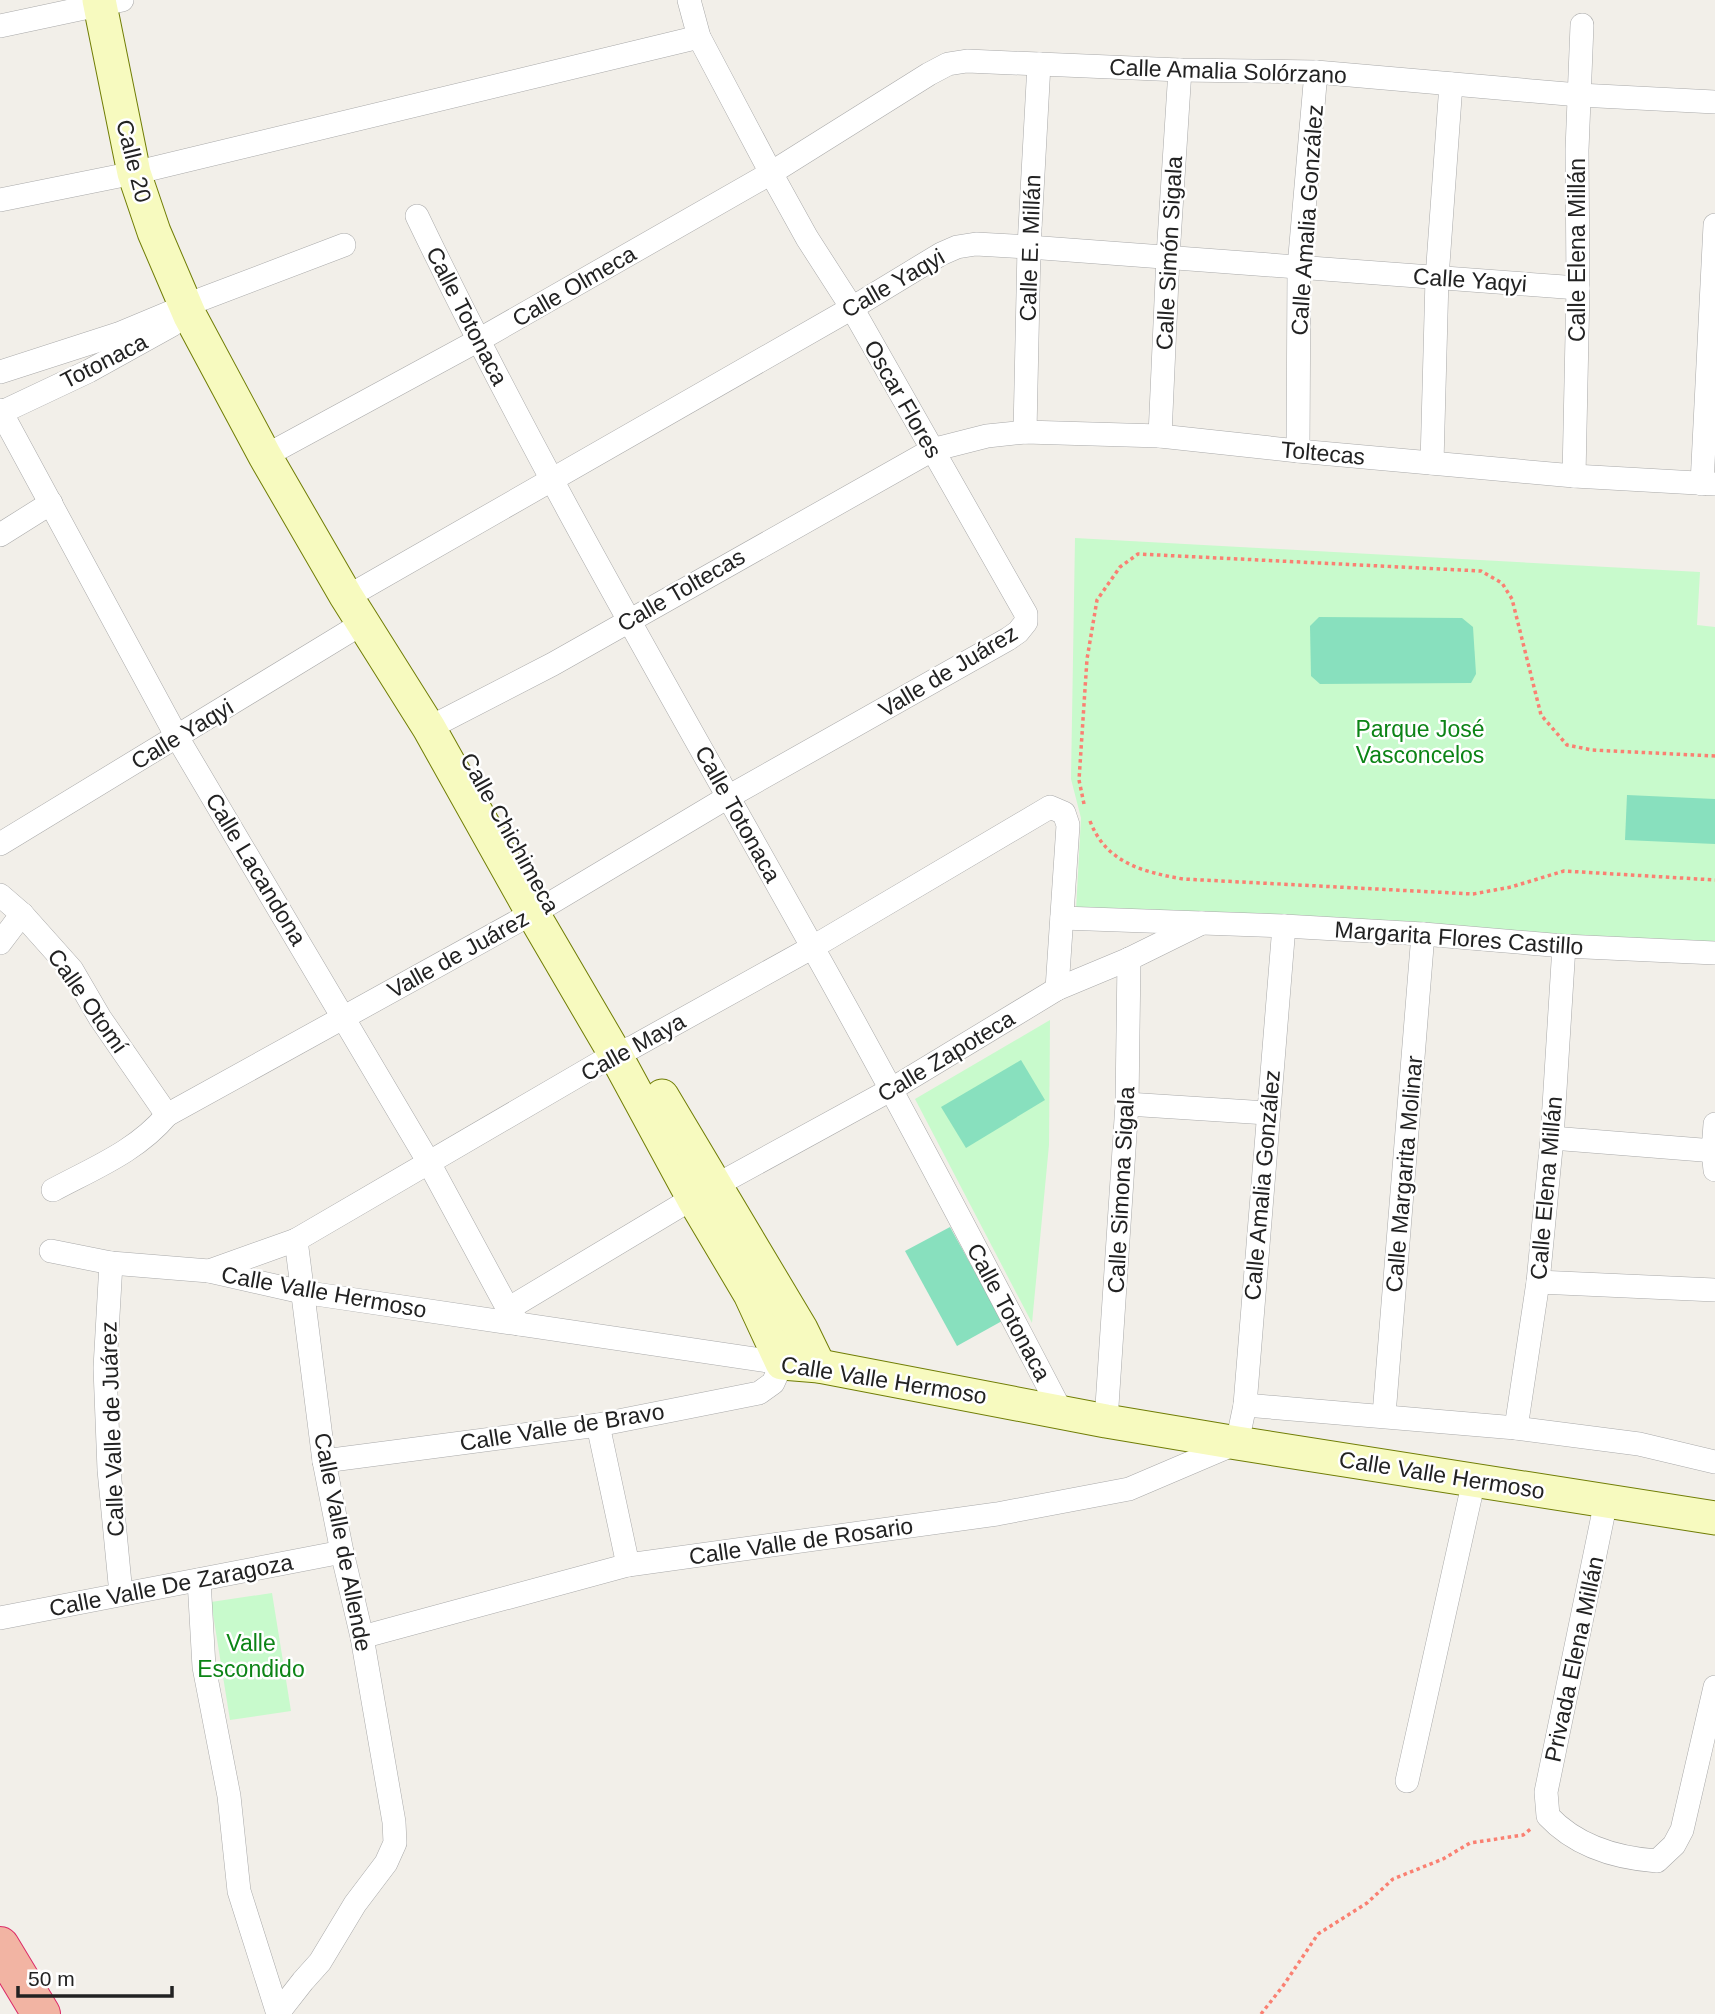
<svg xmlns="http://www.w3.org/2000/svg" width="1715" height="2014" viewBox="0 0 1715 2014" font-family="Helvetica,sans-serif">
<style>
.park{fill:#c8facc}
.pitch{fill:#88e0be}
.lines{fill:none;stroke-linecap:round;stroke-linejoin:round}
.minor-casing{stroke:#a9a9a9;stroke-width:24}
.secondary-casing{stroke:#707d05;stroke-width:35}
.trunk-casing{stroke:#dc2a67;stroke-width:40}
.path{stroke:#fa8072;stroke-width:3.5;stroke-dasharray:3.5 3.5;stroke-linecap:butt}
.minor{stroke:#fff;stroke-width:23}
.secondary{stroke:#f7fabf;stroke-width:33}
.trunk{stroke:#f2b4a3;stroke-width:38}
.labels{text-anchor:middle;dominant-baseline:central;stroke-width:5;stroke-linejoin:round;paint-order:stroke}
.street-label{font-size:23px;fill:#222;stroke:#fff}
.park-label{font-size:23px;fill:#0c8416;stroke:#fff}
</style>
<rect width="100%" height="100%" fill="#f2efe9"/>
<g class="park">
<polygon points="1075,538 1700,572 1697,625 1715,627 1715,944 1076,910 1081,818 1071,779"/>
<polygon points="1050,1020 1049,1145 1032,1323 915,1099"/>
<polygon points="272,1593 291,1711 230,1720 211,1602"/>
</g>
<g class="pitch">
<polygon points="1319,617 1462,618 1473,627 1476,674 1471,683 1320,684 1311,676 1310,626"/>
<polygon points="1627,795 1715,799 1715,844 1625,840"/>
<polygon points="1021,1060 1045,1100 966,1148 941,1107"/>
<polygon points="950,1227 1002,1321 957,1346 905,1251"/>
</g>
<g class="lines">
<g class="minor-casing">
<g id="minor">
<polyline points="0,26 122,0"/>
<polyline points="0,200 134,173 699,37"/>
<path d="M417 216C537 466 678 706 813 948 899 1101 980 1256 1061 1411"/>
<polyline points="0,372 118,334 202,299 344,245"/>
<polyline points="0,410 177,737 428,1161 508,1309 519,1324"/>
<polyline points="0,413 89,371 172,325"/>
<polyline points="1025,432 1029,247 1039,64"/>
<polyline points="1160,436 1168,256 1180,70"/>
<polyline points="1298,451 1299,267 1316,72"/>
<polyline points="265,456 477,341 771,173 929,74 948,64 967,61 1180,70 1316,72 1579,95 1715,102"/>
<polyline points="1432,463 1437,278 1451,84"/>
<polyline points="1574,476 1578,288 1577,150 1582,25"/>
<polyline points="1702,484 1715,225"/>
<polyline points="0,535 51,503"/>
<polyline points="361,589 852,308 941,254 957,247 976,244 1029,247 1578,288"/>
<polyline points="429,728 553,664 932,450 987,436 1025,432 1160,436 1298,451 1574,476 1715,484"/>
<polyline points="0,844 363,623"/>
<polyline points="0,895 22,914 72,970 100,1018 167,1115"/>
<polyline points="1062,918 1284,926 1423,934 1564,946 1715,953"/>
<polyline points="0,943 22,914"/>
<polyline points="1127,1104 1267,1113"/>
<polyline points="1715,1124 1713,1151 1715,1170"/>
<polyline points="1552,1138 1715,1151"/>
<path d="M53 1190C94 1168 137 1151 167 1115L549 904 728 797 1008 639 1018 632 1026 622V614L852 308 807 238 771 173 699 37 689 0"/>
<polyline points="51,1251 111,1263 209,1271 302,1292 782,1363 773,1383 759,1393 598,1425 324,1461"/>
<polyline points="111,1263 105,1368 109,1470 121,1594"/>
<polyline points="209,1271 296,1240 615,1054 633,1047 813,947 1050,807 1064,813 1068,825 1057,989"/>
<polyline points="1538,1282 1715,1290"/>
<polyline points="508,1309 693,1198 892,1089 1057,989 1129,959 1202,923"/>
<polyline points="1245,1405 1516,1428 1639,1444 1715,1462"/>
<polyline points="1384,1415 1423,934"/>
<polyline points="1106,1421 1127,1104 1129,959"/>
<polyline points="598,1425 628,1565"/>
<polyline points="1516,1428 1538,1282 1552,1138 1564,946"/>
<path d="M1606 1501 1546 1792 1548 1816C1577 1847 1616 1858 1657 1861L1674 1845 1682 1830 1715 1687"/>
<polyline points="199,1580 204,1667 229,1796 239,1891 278,2014"/>
<polyline points="0,1618 342,1552"/>
<polyline points="362,1637 628,1565 997,1514 1129,1489 1237,1443 1245,1405 1284,926"/>
<polyline points="1407,1781 1474,1480"/>
<polyline points="278,2013 303,1981 320,1962 355,1904 386,1863 395,1843 394,1822 362,1637 342,1552 324,1461 296,1240"/>
</g>
</g>
<g class="secondary-casing">
<g id="secondary">
<polyline points="99,0 134,173 154,232 190,316 265,456 346,596 429,728 532,912 615,1054 693,1198 750,1294 782,1363 819,1366 1106,1421 1237,1443 1715,1518"/>
<polyline points="662,1096 801,1329 819,1366"/>
</g>
</g>
<g class="trunk-casing">
<polyline id="trunk" points="0,1946 41,2014"/>
</g>
<g class="path">
<polyline points="1084,804 1079,780 1087,659 1097,600 1120,567 1138,554 1481,571 1502,583 1512,599 1541,715 1567,745 1592,750 1715,756"/>
<path d="M1090 821C1106 863 1143 872 1183 879L1473 894 1511 887 1564 871 1715 880"/>
<polyline points="1261,2014 1283,1986 1318,1934 1367,1903 1393,1879 1443,1859 1470,1843 1523,1835 1532,1828"/>
</g>
<use href="#minor" class="minor"/>
<use href="#secondary" class="secondary"/>
<use href="#trunk" class="trunk"/>
</g>
<g class="labels">
<g class="street-label">
<text transform="translate(1228 71) rotate(2)">Calle Amalia Solórzano</text>
<text transform="translate(134 161) rotate(76)">Calle 20</text>
<text transform="translate(1307 220) rotate(-86)">Calle Amalia González</text>
<text transform="translate(1030 248) rotate(-88)">Calle E. Millán</text>
<text transform="translate(1577 250) rotate(-90)">Calle Elena Millán</text>
<text transform="translate(1169 253) rotate(-87)">Calle Simón Sigala</text>
<text transform="translate(1470 280) rotate(4)">Calle Yaqyi</text>
<text transform="translate(893 283) rotate(-30)">Calle Yaqyi</text>
<text transform="translate(574 286) rotate(-30)">Calle Olmeca</text>
<text transform="translate(467 316) rotate(63)">Calle Totonaca</text>
<text transform="translate(104 361) rotate(-27)">Totonaca</text>
<text transform="translate(903 399) rotate(60)">Oscar Flores</text>
<text transform="translate(1323 453) rotate(5)">Toltecas</text>
<text transform="translate(681 590) rotate(-30)">Calle Toltecas</text>
<text transform="translate(948 671) rotate(-31)">Valle de Juárez</text>
<text transform="translate(182 734) rotate(-31)">Calle Yaqyi</text>
<text transform="translate(738 814) rotate(61)">Calle Totonaca</text>
<text transform="translate(510 833) rotate(61)">Calle Chichimeca</text>
<text transform="translate(256 869) rotate(59)">Calle Lacandona</text>
<text transform="translate(1459 938) rotate(4)">Margarita Flores Castillo</text>
<text transform="translate(458 954) rotate(-29)">Valle de Juárez</text>
<text transform="translate(88 1001) rotate(55)">Calle Otomí</text>
<text transform="translate(633 1047) rotate(-29)">Calle Maya</text>
<text transform="translate(946 1056) rotate(-31)">Calle Zapoteca</text>
<text transform="translate(1404 1174) rotate(-85)">Calle Margarita Molinar</text>
<text transform="translate(1262 1185) rotate(-85)">Calle Amalia González</text>
<text transform="translate(1546 1188) rotate(-85)">Calle Elena Millán</text>
<text transform="translate(1121 1190) rotate(-87)">Calle Simona Sigala</text>
<text transform="translate(324 1292) rotate(10)">Calle Valle Hermoso</text>
<text transform="translate(1009 1312) rotate(62)">Calle Totonaca</text>
<text transform="translate(884 1380) rotate(9)">Calle Valle Hermoso</text>
<text transform="translate(562 1427) rotate(-9)">Calle Valle de Bravo</text>
<text transform="translate(112 1429) rotate(-92)">Calle Valle de Juárez</text>
<text transform="translate(1442 1475) rotate(9)">Calle Valle Hermoso</text>
<text transform="translate(801 1541) rotate(-8)">Calle Valle de Rosario</text>
<text transform="translate(343 1542) rotate(79)">Calle Valle de Allende</text>
<text transform="translate(171 1585) rotate(-11)">Calle Valle De Zaragoza</text>
<text transform="translate(1574 1659) rotate(-78)">Privada Elena Millán</text>
</g>
<g class="park-label">
<text x="1420" y="729">Parque José<tspan x="1420" dy="26">Vasconcelos</tspan></text>
<text x="251" y="1643">Valle<tspan x="251" dy="26">Escondido</tspan></text>
</g>
</g>
<path d="M18 1986v10h154v-10" fill="none" stroke="#222222" stroke-width="3.5"/>
<text x="28" y="1986" font-size="21" fill="#222222" stroke="#ffffff" stroke-width="5" paint-order="stroke">50 m</text>
</svg>
